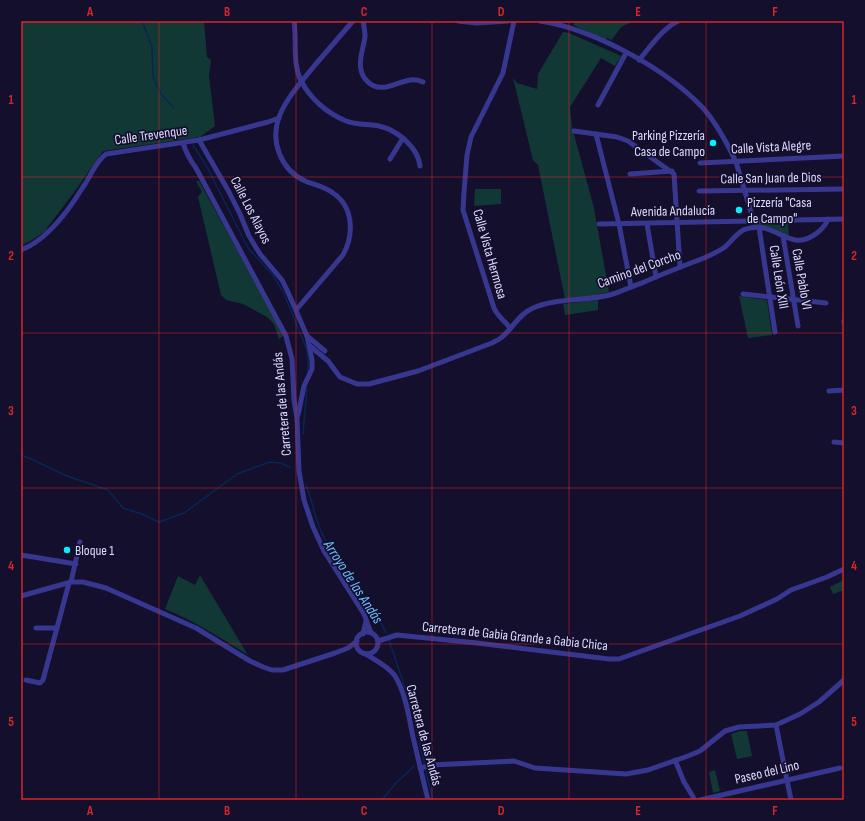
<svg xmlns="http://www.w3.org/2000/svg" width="865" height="821" viewBox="0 0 865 821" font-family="'Sofia Sans Condensed',sans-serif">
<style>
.green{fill:#123835}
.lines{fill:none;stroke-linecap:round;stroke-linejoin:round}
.stream{stroke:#092653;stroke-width:1.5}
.minor{stroke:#373790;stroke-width:5}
.grid{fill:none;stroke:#d62828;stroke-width:1;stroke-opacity:0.55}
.poi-dot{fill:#07efff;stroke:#130f2d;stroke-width:1.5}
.labels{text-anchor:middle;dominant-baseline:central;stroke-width:3.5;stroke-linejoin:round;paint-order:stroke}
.street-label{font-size:14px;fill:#dedbff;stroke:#130f2d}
.poi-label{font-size:14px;fill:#dedbff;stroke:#130f2d;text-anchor:start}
.water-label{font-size:15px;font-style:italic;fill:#69bfff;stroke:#130f2d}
.neatline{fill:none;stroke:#d62828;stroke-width:1.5}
.grid-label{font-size:13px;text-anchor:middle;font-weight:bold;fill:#d62828}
</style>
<rect width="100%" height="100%" fill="#130f2d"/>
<g class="green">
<polygon points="21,21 204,21 207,57 211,60 209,76 215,126 200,137 103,151 75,191 44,232 32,240 21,246"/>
<polygon points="575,21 634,21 621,27 612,40 607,38 605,40 573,25"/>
<polygon points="563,32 569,33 621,56 615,66 601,58 570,107 572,127 594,208 609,292 587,297 565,299 538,165 533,160 513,78 517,83 537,89 538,74"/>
<polygon points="196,181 199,181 278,324 283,336 279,339 274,324 267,317 243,304 226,300 221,295 198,197 202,192"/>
<polygon points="475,189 501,189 501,204 474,206"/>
<polygon points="788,221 789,239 755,227 754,222"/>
<polygon points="739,296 767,300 772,335 748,338"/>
<polygon points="598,300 598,310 565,315 563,304"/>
<path d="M200 575 243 647 248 655C221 638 194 621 165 609L178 576 195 585Z"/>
<polygon points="844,580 844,590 833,594 830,587"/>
<polygon points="740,731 747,731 752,756 737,759 731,734"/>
<polygon points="715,770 720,791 713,793 709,772"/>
</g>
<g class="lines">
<g class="stream">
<polyline points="142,21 152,47 153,77 161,94 174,108"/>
<polyline points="193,145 207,167 248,248 272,274 283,291 307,350 308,358 308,373"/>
<polyline points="303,434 307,388"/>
<polyline points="21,455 31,459 67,476 108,490 123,508 142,514 159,522 184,513 237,474 270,462 281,463 290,467"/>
<path d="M306 484C311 498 314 512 319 526 324 539 331 552 339 564 354 588 375 607 386 633"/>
<polyline points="389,640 413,712 424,763"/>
<polyline points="425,769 433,800"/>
<polyline points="382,800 395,784 414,766"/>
</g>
<g class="minor">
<path d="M294 21C297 41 292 62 301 81 311 99 327 113 346 121 356 125 368 124 379 126 397 130 418 147 420 166"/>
<path d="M363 21C364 26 365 31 365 36 364 47 358 60 361 70 362 75 364 78 367 81 384 99 405 72 423 82"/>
<polyline points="458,21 477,23 508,21"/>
<path d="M540 21C593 29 665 68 702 107 716 122 727 143 736 162L754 222"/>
<path d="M639 60C651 46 662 29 678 21"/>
<polyline points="598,105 626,53"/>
<polyline points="574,131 617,137 628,141 674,174 680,267"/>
<polyline points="596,134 619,224 631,287"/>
<polyline points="199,140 229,192 240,214 249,236 260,254 282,280 287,290 307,336 312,360 312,369 304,386 298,415"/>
<path d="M183 143C186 153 190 160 196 168L286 336 292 359 294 400 297 418 299 471 304 500 313 527 324 551 364 614 371 633"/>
<polyline points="390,159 403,138"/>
<polyline points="700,163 844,156"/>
<polyline points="630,174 672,171"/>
<polyline points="699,191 844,189"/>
<polyline points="599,224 844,219"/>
<polyline points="647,224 656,277"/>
<polyline points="759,227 775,332"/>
<polyline points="783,236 798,326"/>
<path d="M21 250C47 240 69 210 83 187 91 176 95 162 106 154L199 140 268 122 279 118"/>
<polyline points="743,294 826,303"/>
<path d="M296 310 343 255C354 235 354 207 333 193 325 187 315 185 305 181 281 170 270 142 279 117 287 97 302 81 315 65 328 50 340 36 353 21"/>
<polyline points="844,321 844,322"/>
<path d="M510 328C505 321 498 317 494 308L463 210 464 192 467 155 471 137 503 73 514 21"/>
<polyline points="307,336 325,351"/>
<path d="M310 346 328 361 340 377 357 384H369L418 371 492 343C495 341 499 340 502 337 513 328 519 314 533 308 558 297 587 302 613 294 623 291 632 286 642 283 662 274 683 266 704 258 711 255 719 251 725 247 732 241 738 231 746 229 776 219 789 255 817 233 822 229 826 225 828 219"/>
<polyline points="829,391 844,390"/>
<polyline points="834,442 844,443"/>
<polyline points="21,555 76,564"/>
<polyline points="71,582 80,542"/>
<polyline points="21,596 71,582 83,582 106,588 196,628 250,661 263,667 272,670 283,670 335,653 348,648 357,641"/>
<polyline points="36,628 57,628"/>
<circle cx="367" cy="643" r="11"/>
<polyline points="363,634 366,621"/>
<polyline points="378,641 397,635 477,643 609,659 619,659 740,616 777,599 791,590 827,577 844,569"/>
<path d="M366 654C376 661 388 666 395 676 406 694 409 718 413 737 418 758 423 779 428 800"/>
<polyline points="26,680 40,683 43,680 69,583"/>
<polyline points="776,725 791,800"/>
<polyline points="675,760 684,782 695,800"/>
<polyline points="420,768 432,765 514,761 535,768 626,774 648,770 688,756 700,751 725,731 739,727 776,725 800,714 819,702 844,680"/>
<polyline points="700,800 840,768"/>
</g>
</g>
<path class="grid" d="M159 21V800M296 21V800M432 21V800M569 21V800M706 21V800M21 177H844M21 333H844M21 488H844M21 644H844"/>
<g class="poi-dot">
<circle cx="713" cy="143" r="4"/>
<circle cx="739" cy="210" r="4"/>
<circle cx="67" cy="550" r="4"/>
</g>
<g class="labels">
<g class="street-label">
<text transform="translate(151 135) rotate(-8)">Calle Trevenque</text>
<text transform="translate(771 147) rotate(-3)">Calle Vista Alegre</text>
<text transform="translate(771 178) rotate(-1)">Calle San Juan de Dios</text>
<text transform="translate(251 210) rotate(63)">Calle Los Alayos</text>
<text transform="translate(673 211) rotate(-1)">Avenida Andalucía</text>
<text transform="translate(490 254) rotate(74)">Calle Vista Hermosa</text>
<text transform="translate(639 269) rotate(-20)">Camino del Corcho</text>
<text transform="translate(779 277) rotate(81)">Calle León XIII</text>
<text transform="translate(802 279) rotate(80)">Calle Pablo VI</text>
<text transform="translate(282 404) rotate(-95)">Carretera de las Andás</text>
<text transform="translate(515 636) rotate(6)">Carretera de Gabia Grande a Gabia Chica</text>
<text transform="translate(424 735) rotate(75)">Carretera de las Andás</text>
<text transform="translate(767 772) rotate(-13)">Paseo del Lino</text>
</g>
<g class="poi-label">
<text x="705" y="135" text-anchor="end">Parking Pizzería<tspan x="705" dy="16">Casa de Campo</tspan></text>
<text x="747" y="202">Pizzería "Casa<tspan x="747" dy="16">de Campo"</tspan></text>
<text x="75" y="550">Bloque 1</text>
</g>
<g class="water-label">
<text transform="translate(353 582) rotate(57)">Arroyo de las Andás</text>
</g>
</g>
<rect width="865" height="821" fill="none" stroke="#130f2d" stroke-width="44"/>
<rect x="22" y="22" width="821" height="777" class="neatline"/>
<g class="grid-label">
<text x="90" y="16">A</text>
<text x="227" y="16">B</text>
<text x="364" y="16">C</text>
<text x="501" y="16">D</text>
<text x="638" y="16">E</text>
<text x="775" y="16">F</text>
<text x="11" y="104">1</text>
<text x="854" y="104">1</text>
<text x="11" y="260">2</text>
<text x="854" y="260">2</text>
<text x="11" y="415">3</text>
<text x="854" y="415">3</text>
<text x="11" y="570">4</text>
<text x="854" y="570">4</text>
<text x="11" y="726">5</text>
<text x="854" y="726">5</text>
<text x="90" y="815">A</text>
<text x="227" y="815">B</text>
<text x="364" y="815">C</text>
<text x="501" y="815">D</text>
<text x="638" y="815">E</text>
<text x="775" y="815">F</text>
</g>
</svg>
